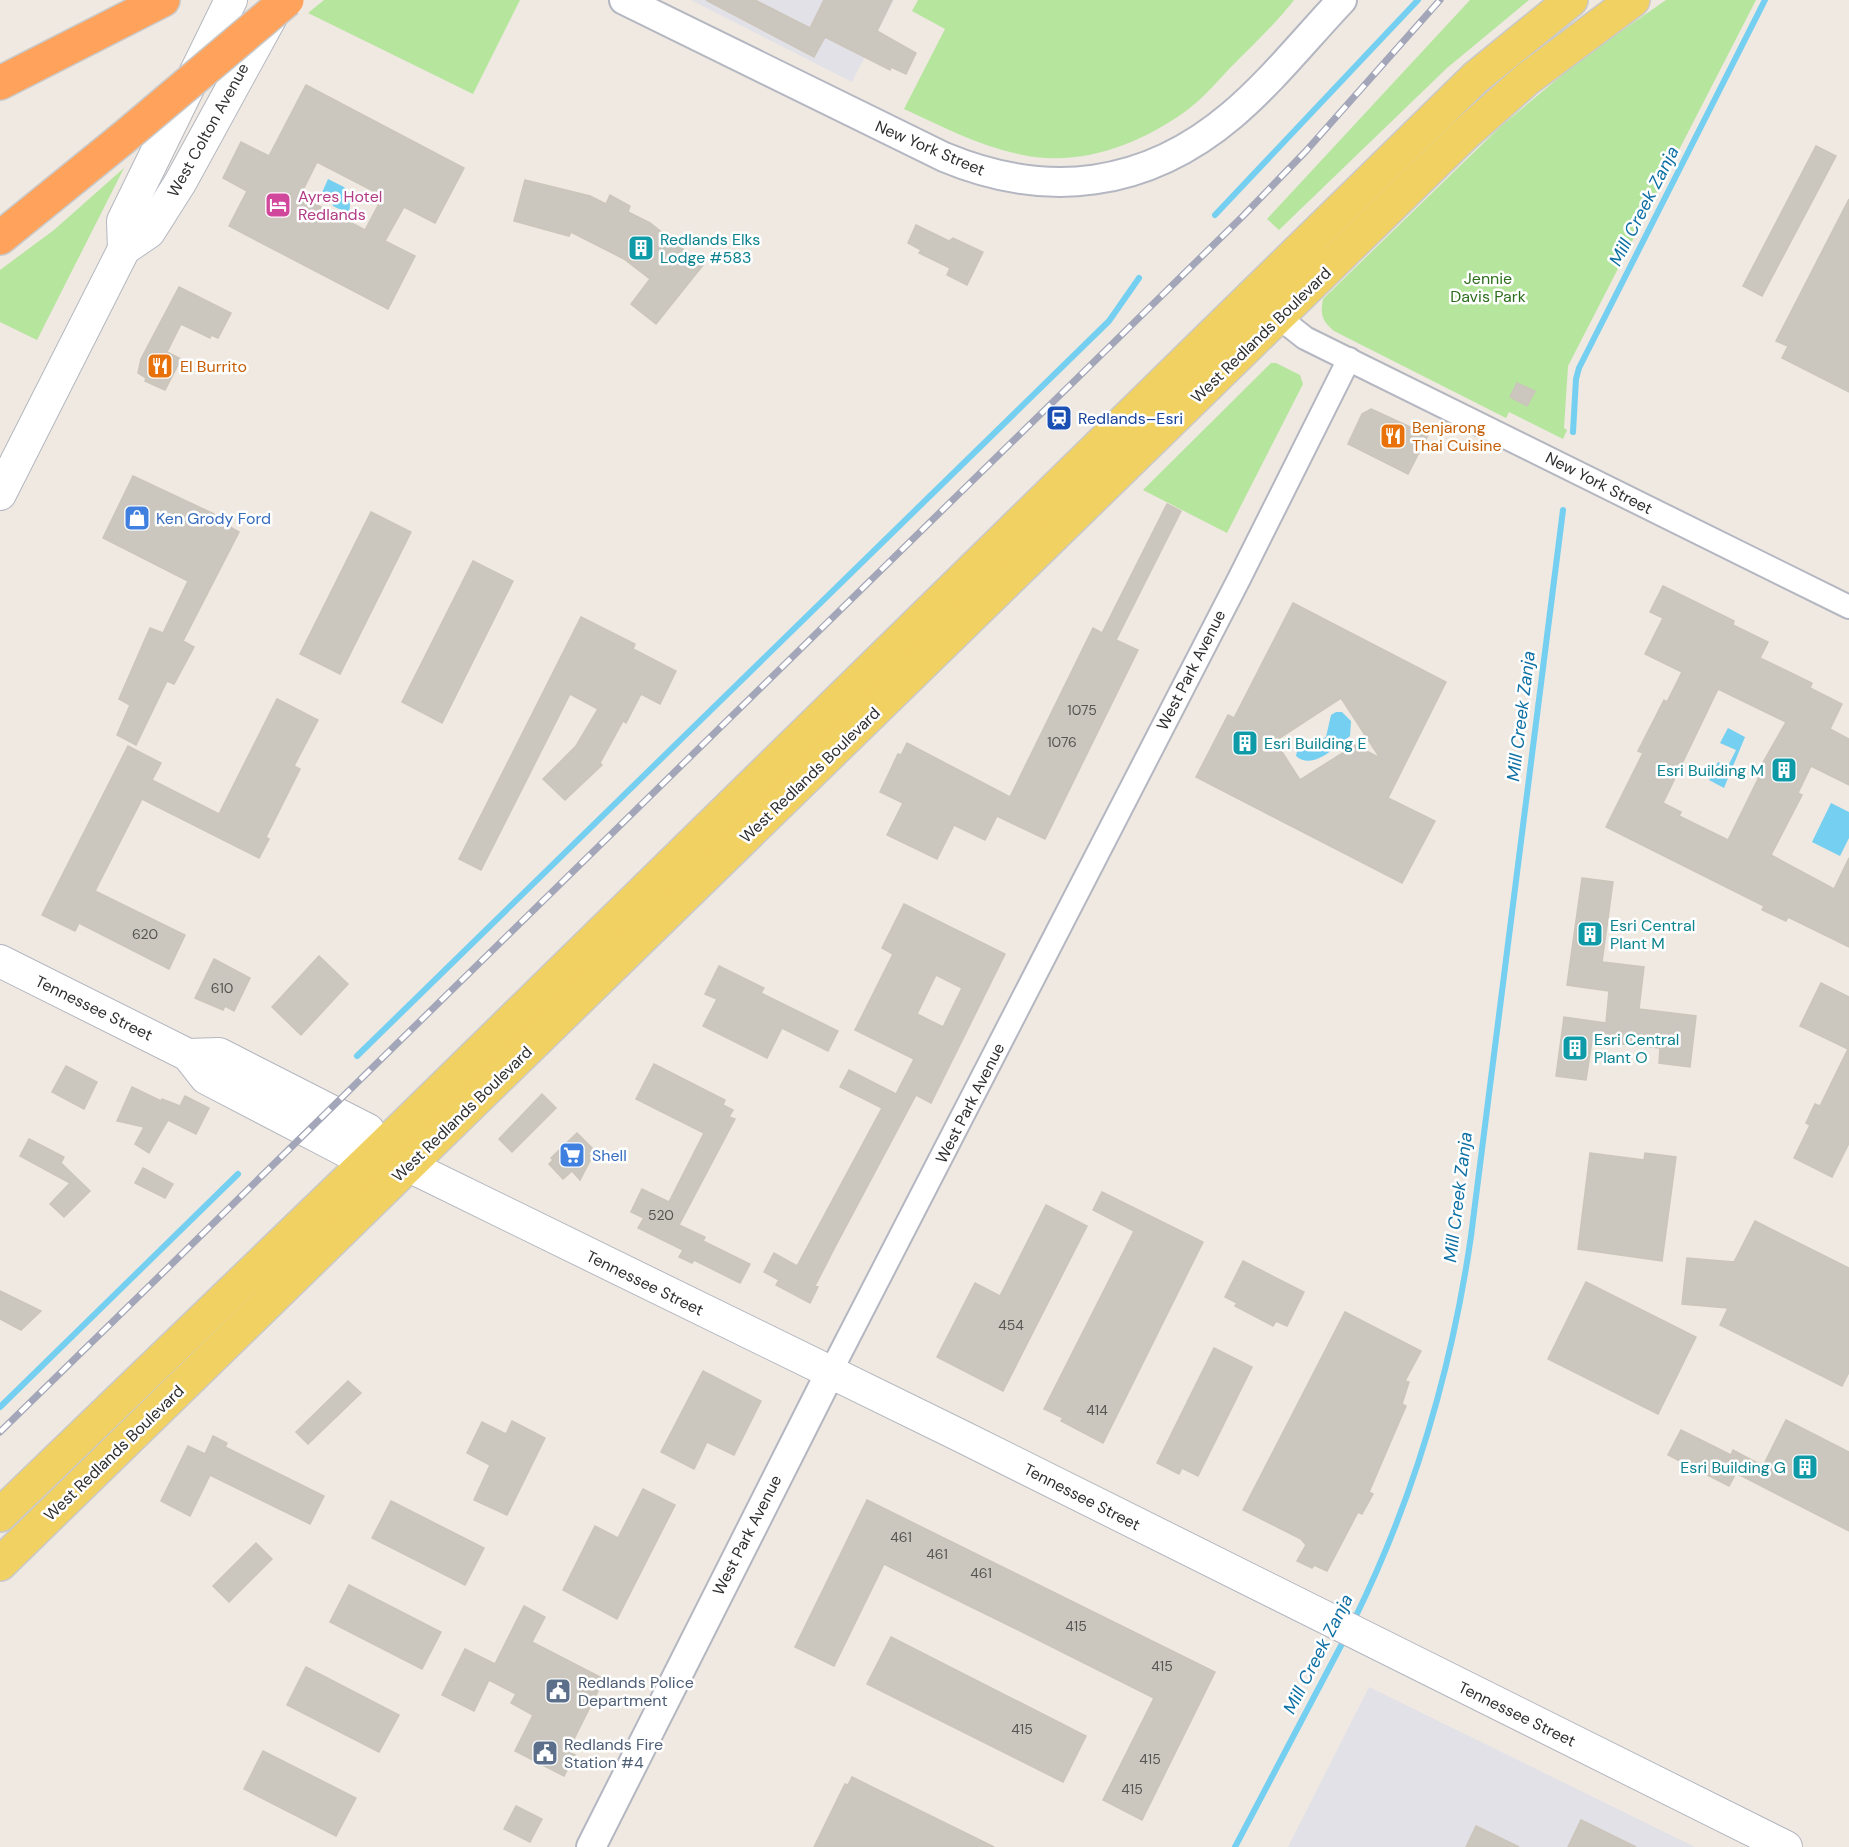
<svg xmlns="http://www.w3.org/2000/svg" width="1849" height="1847" viewBox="0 0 1849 1847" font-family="'DM Sans',sans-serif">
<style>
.industrial{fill:#e3e1e8}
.green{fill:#b6e59e}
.water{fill:#75cff0}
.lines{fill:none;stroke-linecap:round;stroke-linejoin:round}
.stream{stroke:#75cff0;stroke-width:6}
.building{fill:#cbc7bf;stroke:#cbc5ba;stroke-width:1.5;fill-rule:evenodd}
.minor-casing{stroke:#b4b7c1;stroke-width:26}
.tertiary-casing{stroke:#b4b7c1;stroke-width:32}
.secondary-casing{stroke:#b4b7c1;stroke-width:34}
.primary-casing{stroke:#c9c9c9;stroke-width:36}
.motorway-casing{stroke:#c9c9c9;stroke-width:36}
.minor{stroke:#fff;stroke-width:22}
.tertiary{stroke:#fff;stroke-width:28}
.secondary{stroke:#fff;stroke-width:32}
.primary{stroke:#f2d163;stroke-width:33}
.motorway{stroke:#ffa35c;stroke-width:33}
.rail-casing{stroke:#a3a6b8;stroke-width:7}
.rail{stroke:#fff;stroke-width:4.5;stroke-dasharray:14;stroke-linecap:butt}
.motorway-bridge-casing{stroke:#c9c9c9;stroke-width:36;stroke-linecap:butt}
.motorway-bridge{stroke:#ffa35c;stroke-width:33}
.labels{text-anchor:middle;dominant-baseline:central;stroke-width:5;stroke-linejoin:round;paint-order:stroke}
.number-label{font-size:14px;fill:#555452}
.street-label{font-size:16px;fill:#2e2e2e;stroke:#fff}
.hotel-label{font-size:16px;fill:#b23c85;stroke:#fff;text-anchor:start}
.culture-label{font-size:16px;fill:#0d838f;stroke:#fff;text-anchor:start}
.park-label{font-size:16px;fill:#2c6e1b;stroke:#fff}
.food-label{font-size:16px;fill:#c56008;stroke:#fff;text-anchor:start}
.transit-label{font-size:16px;fill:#164399;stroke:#fff;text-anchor:start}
.shop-label{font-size:16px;fill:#366cbe;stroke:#fff;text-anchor:start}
.service-label{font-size:16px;fill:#4e5e75;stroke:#fff;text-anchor:start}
.water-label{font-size:18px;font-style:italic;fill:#0d6fa3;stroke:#fff}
</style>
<rect width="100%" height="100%" fill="#efe9e1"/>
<g class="industrial">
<polygon points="691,0 894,0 852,82"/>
<polygon points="1369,1687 1695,1847 1288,1847"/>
</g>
<g class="green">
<polygon points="324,0 520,0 473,94 308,13"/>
<path d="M918 0H1294C1276 23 1255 43 1235 63 1219 79 1204 98 1186 111 1140 144 1081 167 1023 155 981 147 943 127 904 109L945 29 912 11Z"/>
<polygon points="1470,0 1529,0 1447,68 1279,230 1267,219"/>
<path d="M1666 0H1756L1568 366 1564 428 1567 430 1563 439 1509 412 1506 418 1334 331C1322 321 1320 314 1323 299L1501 126 1585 56Z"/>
<polygon points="124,168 37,340 0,322 0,270 54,230"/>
<polygon points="1271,363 1276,363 1300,375 1303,384 1227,533 1143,490"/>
</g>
<g class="water">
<polygon points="328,179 344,187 351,195 349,214 333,206 332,200 321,195"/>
<path d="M1336 712H1342L1351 721 1350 736C1335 747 1313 771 1296 756L1298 746 1303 741 1314 744 1326 737 1331 715Z"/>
<polygon points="1728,728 1745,737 1724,788 1709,780 1718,762 1728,766 1736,750 1720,743"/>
<polygon points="1831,803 1849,812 1849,838 1840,856 1812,842"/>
</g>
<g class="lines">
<g class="stream">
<polyline points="1215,215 1418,0"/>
<polyline points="1573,432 1576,379 1579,368 1765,0"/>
<polyline points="357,1056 1109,321 1139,278"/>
<polyline points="0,1407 238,1174"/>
<path d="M1354 1620C1413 1500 1452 1368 1471 1236L1563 510"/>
<polyline points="1235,1847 1345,1638"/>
</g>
</g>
<g class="building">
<polygon points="706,0 755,0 810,28 824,0 892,0 877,31 916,53 906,74 891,67 890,70 825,37 814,57"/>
<path d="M306 85 464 168 435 223 404 207 385 241 415 256 388 309 229 226 247 191 223 178 241 142 269 156ZM317 162 383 196 365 230 300 196Z"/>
<polygon points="1816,146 1836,156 1762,296 1743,286"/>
<polygon points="525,180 590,196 606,204 610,195 630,206 628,212 650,223 703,265 656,324 631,304 650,279 624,259 571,232 569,236 514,221"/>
<polygon points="1849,199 1849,392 1782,358 1788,346 1776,341"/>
<polygon points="916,225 949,241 953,238 983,252 967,285 947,275 950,268 919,253 921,250 908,243"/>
<polygon points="179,287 231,313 218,338 211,335 210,338 181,324 167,352 181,359 165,390 145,381 146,378 138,373 141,359"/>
<polygon points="1517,383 1535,391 1527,406 1510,397"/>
<polygon points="1371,409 1428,435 1408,474 1348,444 1362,414"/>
<polygon points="133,476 214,514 213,517 239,532 183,641 194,647 174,684 167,681 136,745 117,735 130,705 119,699 150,628 163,633 188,581 103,538"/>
<polygon points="1167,504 1181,511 1116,640 1138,650 1045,839 997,816 985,840 954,825 937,859 887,835 903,803 880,792 898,754 901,755 907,743 1010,797 1093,628 1102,633"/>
<polygon points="371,512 411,532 340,674 300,654"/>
<polygon points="473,561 513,581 442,723 402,702"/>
<path d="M1663 586 1734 621 1733 625 1768 642 1760 658 1812 683 1810 688 1842 704 1830 729 1849 739V785L1811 766 1798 793 1802 795 1771 855 1834 889 1849 858V947L1788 917 1786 921 1762 910 1764 906 1606 827 1643 753 1638 751 1664 700 1667 702 1682 672 1645 654 1663 618 1650 612ZM1718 689 1786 722 1757 773 1760 775 1728 840 1679 816 1681 812 1663 803Z"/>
<path d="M1293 603 1446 682 1388 798 1435 821 1402 883 1196 777 1228 715 1234 718ZM1341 698 1380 758 1355 745 1300 780 1275 741Z"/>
<polygon points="581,617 635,644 633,649 676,671 660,704 641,694 626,723 623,721 600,763 602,765 565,800 543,779 576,746 598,709 570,694 481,870 459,859"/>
<polygon points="277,699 318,720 294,766 300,769 266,837 269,839 259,858 142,799 95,891 185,935 169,969 79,923 75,931 42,915 128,746 161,763 152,780 219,814"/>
<polygon points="1582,878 1613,882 1602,962 1644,967 1639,1009 1696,1016 1690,1067 1659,1063 1660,1048 1592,1041 1586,1080 1556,1076 1564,1017 1606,1023 1609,991 1567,985"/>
<path d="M904 904 1005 954 931 1103 916 1095 835 1247 815 1286 818 1287 810 1303 776 1285 779 1280 764 1272 774 1253 797 1266 882 1108 840 1087 849 1070 896 1094 914 1059 855 1030 893 954 882 948ZM936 975 962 988 943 1027 917 1014Z"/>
<polygon points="319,956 348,984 301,1035 272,1007"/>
<polygon points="214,959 250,978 234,1011 225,1006 223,1010 195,998"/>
<polygon points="719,966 764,988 761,993 838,1031 828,1051 782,1028 767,1058 703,1026 717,999 705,994"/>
<polygon points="1821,983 1849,997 1849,1143 1832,1177 1794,1158 1810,1125 1806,1123 1815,1104 1820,1106 1848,1049 1800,1026"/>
<polygon points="654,1064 725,1100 723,1105 733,1110 729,1117 735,1119 679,1225 705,1237 703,1241 750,1264 740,1283 694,1260 692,1263 679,1257 683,1250 638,1228 644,1218 631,1212 642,1189 669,1202 704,1133 636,1099"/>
<polygon points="66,1066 97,1082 84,1109 52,1092"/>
<polygon points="132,1087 161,1101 162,1099 180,1106 185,1096 209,1108 196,1134 168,1120 149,1153 135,1144 144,1127 117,1121"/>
<polygon points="542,1094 556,1108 512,1152 499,1139"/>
<polygon points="577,1133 593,1149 588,1154 592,1157 580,1180 572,1171 563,1179 549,1164 553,1160 551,1158"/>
<polygon points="29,1139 64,1157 61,1163 90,1191 64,1217 50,1204 70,1183 20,1156"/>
<polygon points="1590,1153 1644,1160 1645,1153 1676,1157 1662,1261 1578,1249"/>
<polygon points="143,1168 173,1184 165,1198 135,1183"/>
<polygon points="1102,1192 1203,1242 1103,1443 1061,1421 1063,1418 1044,1409 1134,1231 1093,1210"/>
<polygon points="1046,1205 1087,1226 1003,1391 937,1357 975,1283 1000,1296"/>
<polygon points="1755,1221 1849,1268 1849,1372 1842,1386 1720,1325 1728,1308 1682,1304 1687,1258 1734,1262"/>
<polygon points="1243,1261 1304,1292 1287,1326 1276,1321 1273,1326 1235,1306 1237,1303 1225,1297"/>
<polygon points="1586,1282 1696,1337 1658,1414 1548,1359"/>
<polygon points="0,1291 41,1311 21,1330 0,1319"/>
<polygon points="1345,1312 1421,1351 1405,1381 1409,1382 1402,1404 1406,1406 1369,1492 1373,1494 1362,1514 1358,1512 1327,1571 1314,1565 1312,1568 1297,1561 1306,1545 1301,1539 1243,1510"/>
<polygon points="1214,1348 1252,1367 1198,1476 1182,1468 1179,1474 1157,1463"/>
<polygon points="703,1371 761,1401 734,1455 707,1442 694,1469 661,1452"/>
<polygon points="348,1381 361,1393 308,1444 296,1432"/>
<polygon points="1786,1420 1849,1452 1849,1531 1736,1473 1729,1486 1668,1455 1681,1430 1731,1455 1733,1450 1763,1466"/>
<polygon points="512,1421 545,1438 507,1515 474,1500 490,1465 467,1453 482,1422 506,1434"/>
<polygon points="213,1436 227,1443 225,1447 324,1496 310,1524 210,1475 190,1516 161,1501 188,1446 205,1454"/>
<polygon points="643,1489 675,1505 617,1619 563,1590 595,1526 618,1538"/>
<polygon points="867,1500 1215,1672 1142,1820 1103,1800 1154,1698 1008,1625 884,1564 834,1666 795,1647"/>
<polygon points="391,1501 484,1548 465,1585 372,1538"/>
<polygon points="256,1543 272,1559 229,1602 213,1586"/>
<polygon points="349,1585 441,1632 422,1669 330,1622"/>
<polygon points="524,1606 545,1617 532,1642 604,1679 568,1751 575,1755 564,1776 515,1751 533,1715 511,1703 516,1694 489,1680 474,1711 442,1695 465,1649 495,1664"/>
<polygon points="891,1637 1086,1736 1063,1782 867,1684"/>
<polygon points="306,1667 399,1715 379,1752 287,1705"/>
<polygon points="263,1751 356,1798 336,1836 244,1789"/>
<polygon points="852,1777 994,1847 814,1847 845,1784 848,1785"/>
<polygon points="516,1806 542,1819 530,1842 504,1829"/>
<polygon points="1581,1820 1636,1847 1568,1847"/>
<polygon points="1476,1826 1519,1847 1466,1847"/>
</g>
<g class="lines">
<g class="minor-casing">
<g id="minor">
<polyline points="1267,308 1305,338 1849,607"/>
<polyline points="830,1373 1239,579 1349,359"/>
</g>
</g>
<g class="tertiary-casing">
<g id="tertiary">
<path d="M624 0 944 157C1047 200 1146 188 1232 115 1272 81 1306 38 1342 0"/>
<polyline points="591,1847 830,1373"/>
</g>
</g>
<g class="secondary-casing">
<g id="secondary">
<polyline points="124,249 123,221 231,0"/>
<polyline points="0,494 124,249 149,232 180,183 272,15"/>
<polyline points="0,961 188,1055 206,1078 346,1151 376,1151 409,1166 963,1437 1786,1847"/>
<polyline points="188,1055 219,1054 368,1130 376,1151"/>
</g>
</g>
<g class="primary-casing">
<g id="primary">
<polyline points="0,1515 408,1122 1475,78 1571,0"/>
<polyline points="0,1564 1465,134 1527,79 1633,0"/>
</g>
</g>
<g class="motorway-casing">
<g id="motorway">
<polyline points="0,83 163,0"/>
<polyline points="0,238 122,139"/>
</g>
</g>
<use href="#minor" class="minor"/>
<use href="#tertiary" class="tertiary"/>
<use href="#secondary" class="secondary"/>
<use href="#primary" class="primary"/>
<use href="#motorway" class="motorway"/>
<g class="rail-casing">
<polyline id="rail" points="0,1432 1243,216 1306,151 1440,0"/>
</g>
<use href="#rail" class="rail"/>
<g class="motorway-bridge-casing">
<polyline id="motorway-bridge" points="122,139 287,0"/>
</g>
<use href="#motorway-bridge" class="motorway-bridge"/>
</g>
<defs>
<g id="hotel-square" transform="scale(1.35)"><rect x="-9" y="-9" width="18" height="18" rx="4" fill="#d1479c" stroke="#fff"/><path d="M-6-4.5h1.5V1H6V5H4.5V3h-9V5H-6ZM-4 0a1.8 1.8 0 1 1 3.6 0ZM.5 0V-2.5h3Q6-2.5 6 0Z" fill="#fff"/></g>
<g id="building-square" transform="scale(1.35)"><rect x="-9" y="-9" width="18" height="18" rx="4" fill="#0f9aa8" stroke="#fff"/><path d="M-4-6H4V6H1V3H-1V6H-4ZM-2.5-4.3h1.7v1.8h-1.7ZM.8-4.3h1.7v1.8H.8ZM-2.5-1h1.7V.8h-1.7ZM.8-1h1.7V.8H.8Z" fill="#fff"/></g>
<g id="restaurant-square" transform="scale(1.35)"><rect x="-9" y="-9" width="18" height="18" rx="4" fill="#e8710a" stroke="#fff"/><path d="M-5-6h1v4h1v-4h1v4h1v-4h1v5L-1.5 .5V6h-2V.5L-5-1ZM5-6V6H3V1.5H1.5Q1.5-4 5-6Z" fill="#fff"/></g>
<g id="station-square" transform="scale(1.35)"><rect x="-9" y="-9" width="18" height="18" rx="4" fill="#1a4fb4" stroke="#fff"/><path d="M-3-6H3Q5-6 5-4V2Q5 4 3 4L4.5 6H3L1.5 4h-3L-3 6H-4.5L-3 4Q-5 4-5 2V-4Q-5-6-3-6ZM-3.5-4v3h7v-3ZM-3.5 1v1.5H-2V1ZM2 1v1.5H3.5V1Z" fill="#fff"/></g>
<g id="shop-square" transform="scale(1.35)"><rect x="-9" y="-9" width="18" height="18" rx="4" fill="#3f7fe0" stroke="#fff"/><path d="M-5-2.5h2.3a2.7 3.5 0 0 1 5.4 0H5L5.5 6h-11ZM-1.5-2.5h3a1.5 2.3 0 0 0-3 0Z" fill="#fff"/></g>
<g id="supermarket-square" transform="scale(1.35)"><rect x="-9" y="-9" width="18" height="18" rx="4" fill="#3f7fe0" stroke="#fff"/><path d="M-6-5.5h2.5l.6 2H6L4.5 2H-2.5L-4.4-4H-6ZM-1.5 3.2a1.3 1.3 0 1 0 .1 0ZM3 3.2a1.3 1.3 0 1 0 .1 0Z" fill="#fff"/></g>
<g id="civic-square" transform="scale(1.35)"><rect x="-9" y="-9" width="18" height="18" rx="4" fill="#5c6f8a" stroke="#fff"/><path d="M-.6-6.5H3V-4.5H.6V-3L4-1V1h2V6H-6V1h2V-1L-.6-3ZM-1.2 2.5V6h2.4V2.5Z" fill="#fff"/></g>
</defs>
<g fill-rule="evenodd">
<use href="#hotel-square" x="278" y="205"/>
<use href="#building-square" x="641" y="248"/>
<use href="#restaurant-square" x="160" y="366"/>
<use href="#station-square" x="1059" y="418"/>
<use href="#restaurant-square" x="1393" y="436"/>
<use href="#shop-square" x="137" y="518"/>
<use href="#building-square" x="1245" y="743"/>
<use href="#building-square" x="1784" y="770"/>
<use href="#building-square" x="1590" y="934"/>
<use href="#building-square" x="1575" y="1048"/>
<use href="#supermarket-square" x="572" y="1155"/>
<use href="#building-square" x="1805" y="1467"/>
<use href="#civic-square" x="558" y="1691"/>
<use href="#civic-square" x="545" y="1753"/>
</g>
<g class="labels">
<g class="number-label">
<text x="1082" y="710">1075</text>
<text x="1062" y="742">1076</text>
<text x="145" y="934">620</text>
<text x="222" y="988">610</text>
<text x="661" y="1215">520</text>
<text x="1011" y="1325">454</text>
<text x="1097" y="1410">414</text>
<text x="901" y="1537">461</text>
<text x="937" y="1554">461</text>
<text x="981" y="1573">461</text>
<text x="1076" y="1626">415</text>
<text x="1162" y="1666">415</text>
<text x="1022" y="1729">415</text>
<text x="1150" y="1759">415</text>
<text x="1132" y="1789">415</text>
</g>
<g class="street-label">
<text transform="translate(208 130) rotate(-61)">West Colton Avenue</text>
<text transform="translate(930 148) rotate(23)">New York Street</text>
<text transform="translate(1261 335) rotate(-44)">West Redlands Boulevard</text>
<text transform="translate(1599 483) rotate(27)">New York Street</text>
<text transform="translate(1191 670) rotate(-63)">West Park Avenue</text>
<text transform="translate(810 775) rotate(-44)">West Redlands Boulevard</text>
<text transform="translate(94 1008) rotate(26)">Tennessee Street</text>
<text transform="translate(970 1103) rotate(-63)">West Park Avenue</text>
<text transform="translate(462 1114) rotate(-44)">West Redlands Boulevard</text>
<text transform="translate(645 1283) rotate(26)">Tennessee Street</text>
<text transform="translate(114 1453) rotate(-44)">West Redlands Boulevard</text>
<text transform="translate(1082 1497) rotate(27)">Tennessee Street</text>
<text transform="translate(747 1535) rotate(-63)">West Park Avenue</text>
<text transform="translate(1517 1714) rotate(26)">Tennessee Street</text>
</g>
<g class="hotel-label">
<text x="298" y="196">Ayres Hotel<tspan x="298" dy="18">Redlands</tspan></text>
</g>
<g class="culture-label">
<text x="660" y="239">Redlands Elks<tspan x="660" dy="18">Lodge #583</tspan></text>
<text x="1264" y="743">Esri Building E</text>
<text x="1764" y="770" text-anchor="end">Esri Building M</text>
<text x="1610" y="925">Esri Central<tspan x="1610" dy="18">Plant M</tspan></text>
<text x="1594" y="1039">Esri Central<tspan x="1594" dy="18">Plant O</tspan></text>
<text x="1786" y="1467" text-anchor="end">Esri Building G</text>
</g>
<g class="park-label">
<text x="1488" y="278">Jennie<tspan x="1488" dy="18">Davis Park</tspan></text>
</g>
<g class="food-label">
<text x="180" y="366">El Burrito</text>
<text x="1412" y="427">Benjarong<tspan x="1412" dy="18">Thai Cuisine</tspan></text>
</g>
<g class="transit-label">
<text x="1078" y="418">Redlands–Esri</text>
</g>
<g class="shop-label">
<text x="156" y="518">Ken Grody Ford</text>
<text x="592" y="1155">Shell</text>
</g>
<g class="service-label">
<text x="578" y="1682">Redlands Police<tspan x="578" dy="18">Department</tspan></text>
<text x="564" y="1744">Redlands Fire<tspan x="564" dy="18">Station #4</tspan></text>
</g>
<g class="water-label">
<text transform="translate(1644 206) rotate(-63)">Mill Creek Zanja</text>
<text transform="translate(1521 716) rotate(-83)">Mill Creek Zanja</text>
<text transform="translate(1458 1197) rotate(-83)">Mill Creek Zanja</text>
<text transform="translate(1318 1654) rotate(-63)">Mill Creek Zanja</text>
</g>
</g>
</svg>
